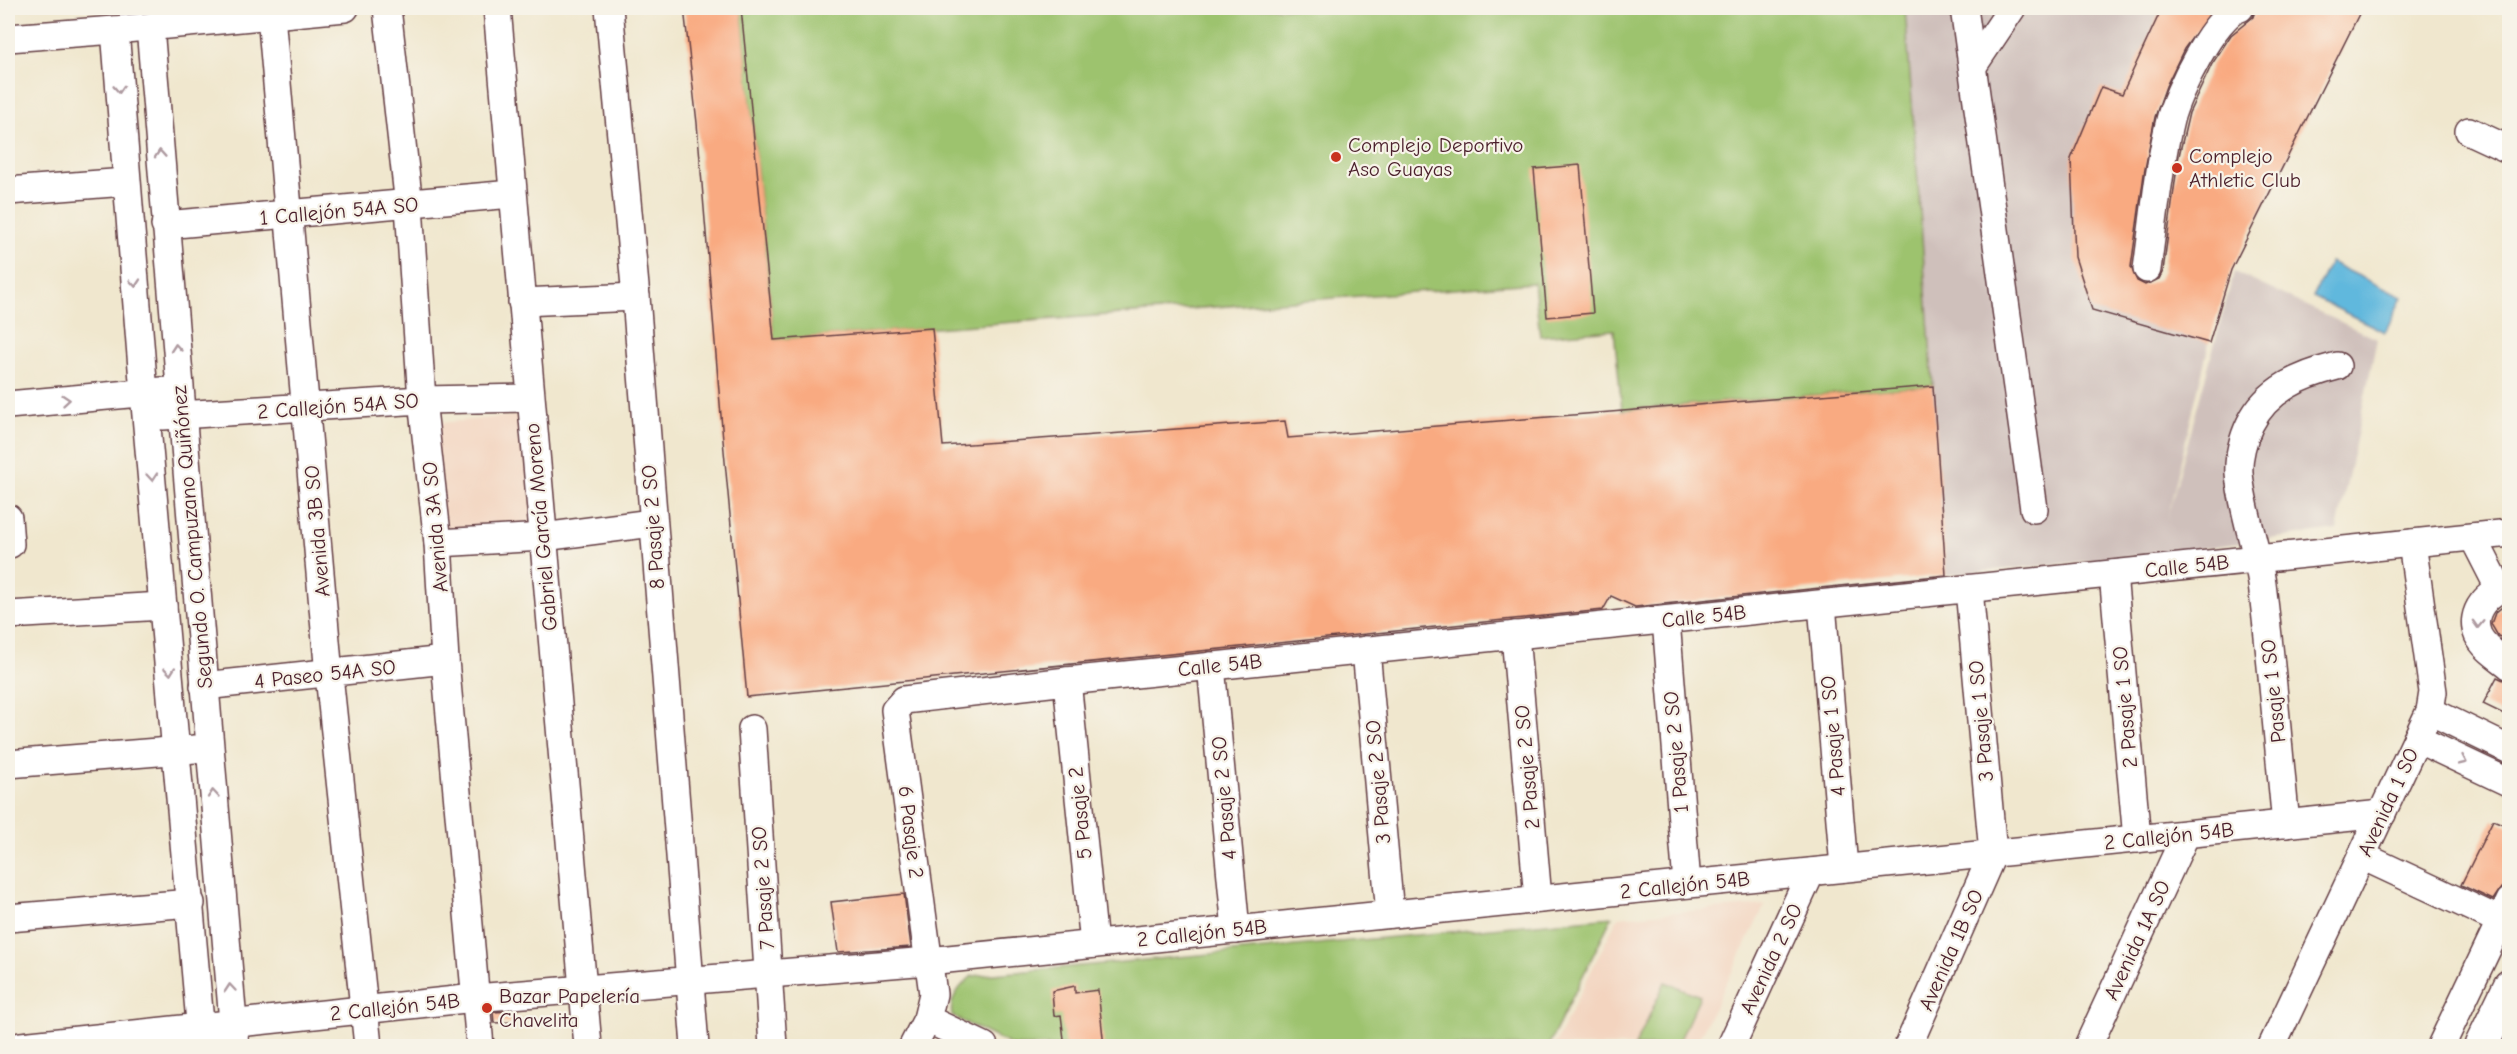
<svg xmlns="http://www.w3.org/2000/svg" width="2517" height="1054" viewBox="0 0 2517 1054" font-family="'Comic Neue',sans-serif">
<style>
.built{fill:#f3d4bf}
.industrial{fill:#cfc0bb}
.green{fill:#9dc36e;stroke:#74714c;stroke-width:1.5}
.water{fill:#60b8dd;stroke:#556c84;stroke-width:1.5}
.building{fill:#f9aa81}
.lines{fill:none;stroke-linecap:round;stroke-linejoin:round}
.minor-casing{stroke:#633d43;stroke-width:30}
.major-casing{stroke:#633d43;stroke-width:36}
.minor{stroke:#fff;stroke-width:27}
.major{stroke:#fff;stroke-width:33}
.oneway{stroke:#ae9aa0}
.poi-dot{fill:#c8321e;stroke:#f7f3e8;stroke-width:2}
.labels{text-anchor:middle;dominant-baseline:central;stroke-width:4.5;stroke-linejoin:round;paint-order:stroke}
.poi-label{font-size:21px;fill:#4a1f2b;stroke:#f7f3e8;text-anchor:start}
.street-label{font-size:21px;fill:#4a1f2b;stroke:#f7f3e8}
</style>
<rect width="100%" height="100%" fill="#f7f3e8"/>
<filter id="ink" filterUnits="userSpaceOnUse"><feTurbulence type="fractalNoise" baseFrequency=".0167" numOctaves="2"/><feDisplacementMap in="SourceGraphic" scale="12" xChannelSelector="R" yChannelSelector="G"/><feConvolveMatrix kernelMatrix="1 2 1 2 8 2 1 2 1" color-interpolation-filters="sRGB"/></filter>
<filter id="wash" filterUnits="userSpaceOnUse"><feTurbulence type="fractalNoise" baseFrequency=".008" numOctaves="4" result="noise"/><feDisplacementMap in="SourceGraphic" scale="24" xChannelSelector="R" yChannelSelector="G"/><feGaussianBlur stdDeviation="1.35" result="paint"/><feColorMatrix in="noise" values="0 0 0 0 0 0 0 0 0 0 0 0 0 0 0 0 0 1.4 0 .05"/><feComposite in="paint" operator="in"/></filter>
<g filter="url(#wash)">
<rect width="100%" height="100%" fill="#f0e7ce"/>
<g class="built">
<polygon points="523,415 535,530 443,536 430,424"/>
<polygon points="1765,905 1695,1046 1554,1046 1618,917"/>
</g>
<polygon class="industrial" points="1905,8 2162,8 2122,94 2101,87 2071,159 2075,257 2092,309 2209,343 2167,519 2234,272 2377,339 2337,530 2158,554 1946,575"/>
<g class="green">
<polygon points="741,8 1905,8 1933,386 1622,410 1614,330 1540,336 1534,283 774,340"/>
<path d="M1612 917 1548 1046H1013L952 1016C949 998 959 987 972 976Z"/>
<polygon points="1665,982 1700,996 1677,1046 1635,1046"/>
</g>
<polygon class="water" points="2330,262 2402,297 2385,332 2313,297"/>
<g id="blocks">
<g class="building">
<polygon points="684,8 741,8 774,340 932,328 943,446 1285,421 1288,438 1933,386 1946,575 1635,607 1611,596 1603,610 747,697 723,440 697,123"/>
<polygon points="2162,8 2214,8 2184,49 2166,86 2155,117 2144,174 2131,267 2137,281 2145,285 2159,279 2163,271 2178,160 2189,113 2212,64 2231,35 2253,17 2256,8 2362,8 2231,270 2209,343 2092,310 2075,257 2071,159 2101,87 2122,94"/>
<polygon points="1580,165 1593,313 1547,317 1534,169"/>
<polygon points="2506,604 2510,606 2510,641 2498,636 2491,624 2495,613"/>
<polygon points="2497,677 2510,683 2510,717 2483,704"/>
<polygon points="2493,820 2510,827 2510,882 2501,888 2493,900 2461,885"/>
<polygon points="904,894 911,947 838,952 831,902"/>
<polygon points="1075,986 1075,993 1098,990 1104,1047 1065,1047 1061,1015 1054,1016 1052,991"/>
<polygon points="514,1011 515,1022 494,1023 493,1012"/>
</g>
</g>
</g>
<g filter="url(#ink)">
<use href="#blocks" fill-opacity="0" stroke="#633d43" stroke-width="1.5"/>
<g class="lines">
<g class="minor-casing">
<g id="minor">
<polyline points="387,8 409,206 422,400 438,543 445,660 480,1046"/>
<polyline points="497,8 588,1046"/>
<polyline points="609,8 636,297 695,1046"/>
<polyline points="1964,8 2034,509"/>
<polyline points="271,15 329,675 368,1046"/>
<polyline points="150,27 235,1046"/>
<polyline points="115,30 144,393 202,1045"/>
<polyline points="8,38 115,30 345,8"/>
<polyline points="1973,66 2012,8"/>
<polyline points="2469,131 2510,150"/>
<polyline points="8,191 126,182"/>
<polyline points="165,225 512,194"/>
<path d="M2147 269C2154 220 2158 169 2170 120 2176 94 2215 14 2240 8"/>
<polyline points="522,302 636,297"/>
<polyline points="8,405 162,391"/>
<polyline points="163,416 422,400 529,398"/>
<polyline points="8,518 10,544"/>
<polyline points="2473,537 2499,588"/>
<polyline points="438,543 543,537 652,523"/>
<polyline points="2113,574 2137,839"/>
<path d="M2510 586C2489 590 2468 612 2478 635 2484 648 2499 657 2510 666"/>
<polyline points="1822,604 1844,868"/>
<polyline points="8,615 163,606"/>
<polyline points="1666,620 1687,884"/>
<polyline points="1515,635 1538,899"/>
<polyline points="1366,650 1390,914"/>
<polyline points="1211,666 1236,930"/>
<polyline points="1067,681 1094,944"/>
<polyline points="204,686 445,660"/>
<polyline points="2430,711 2510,750"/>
<polyline points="752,729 773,1046"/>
<polyline points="2417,739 2510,783"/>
<polyline points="8,764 195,749"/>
<path d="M2286 824C2278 744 2272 664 2262 584 2257 547 2242 510 2239 473 2238 458 2243 438 2250 424 2267 389 2302 375 2337 366"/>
<polyline points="2362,856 2501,921"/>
<polyline points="8,918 191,903"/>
<polyline points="927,1019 984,1046"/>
<polyline points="21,1046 475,998 928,961 2382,814"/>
<polyline points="913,1046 927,1019 933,994 895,710 904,700 1067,681 2510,533"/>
<polyline points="1731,1046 1811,872"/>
<polyline points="1908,1046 1993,853 1969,589"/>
<polyline points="2088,1046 2186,834"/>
<polyline points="2272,1046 2430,711 2433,692 2412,543"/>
<polyline points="2441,1046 2510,901"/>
</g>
</g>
<g class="major-casing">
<polyline id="major" points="2481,1046 2510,986"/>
</g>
<use href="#minor" class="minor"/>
<use href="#major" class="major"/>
</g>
<defs><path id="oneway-chevron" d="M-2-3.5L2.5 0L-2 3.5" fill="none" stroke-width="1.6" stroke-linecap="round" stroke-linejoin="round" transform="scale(1.5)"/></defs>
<g class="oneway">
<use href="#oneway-chevron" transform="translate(119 89) rotate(86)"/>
<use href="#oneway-chevron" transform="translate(160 154) rotate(-94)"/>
<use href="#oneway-chevron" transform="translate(135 283) rotate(85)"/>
<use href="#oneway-chevron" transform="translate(176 348) rotate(-95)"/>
<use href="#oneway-chevron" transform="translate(66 400) rotate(-5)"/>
<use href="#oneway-chevron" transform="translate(152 477) rotate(85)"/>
<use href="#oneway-chevron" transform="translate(2478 624) rotate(92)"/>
<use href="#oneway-chevron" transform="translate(170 671) rotate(84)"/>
<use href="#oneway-chevron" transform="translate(2463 761) rotate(25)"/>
<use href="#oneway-chevron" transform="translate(213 794) rotate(-95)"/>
<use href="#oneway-chevron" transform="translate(230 988) rotate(-95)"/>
</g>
</g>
<g class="poi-dot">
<circle cx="1336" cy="157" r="6"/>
<circle cx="2177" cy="168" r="6"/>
<circle cx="487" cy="1008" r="6"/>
</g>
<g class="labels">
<g class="poi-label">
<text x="1348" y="145">Complejo Deportivo<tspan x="1348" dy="24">Aso Guayas</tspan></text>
<text x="2189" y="156">Complejo<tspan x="2189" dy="24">Athletic Club</tspan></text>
<text x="499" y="996">Bazar Papelería<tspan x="499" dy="24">Chavelita</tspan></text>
</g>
<g class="street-label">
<text transform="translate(339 211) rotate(-5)">1 Callejón 54A SO</text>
<text transform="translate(338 406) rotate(-4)">2 Callejón 54A SO</text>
<text transform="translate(435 527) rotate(-95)">Avenida 3A SO</text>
<text transform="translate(541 527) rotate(-95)">Gabriel García Moreno</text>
<text transform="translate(653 527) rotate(-94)">8 Pasaje 2 SO</text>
<text transform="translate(317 531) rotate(-95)">Avenida 3B SO</text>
<text transform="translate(192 537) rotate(-95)">Segundo O. Campuzano Quiñónez</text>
<text transform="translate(2187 566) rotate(-6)">Calle 54B</text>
<text transform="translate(1704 616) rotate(-6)">Calle 54B</text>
<text transform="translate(1220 665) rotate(-6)">Calle 54B</text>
<text transform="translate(325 674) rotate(-6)">4 Paseo 54A SO</text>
<text transform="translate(2273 691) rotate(-96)">Pasaje 1 SO</text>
<text transform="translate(2125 707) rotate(-95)">2 Pasaje 1 SO</text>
<text transform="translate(1981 721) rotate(-95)">3 Pasaje 1 SO</text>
<text transform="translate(1833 736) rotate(-95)">4 Pasaje 1 SO</text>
<text transform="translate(1676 752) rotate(-95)">1 Pasaje 2 SO</text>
<text transform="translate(1527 767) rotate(-95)">2 Pasaje 2 SO</text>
<text transform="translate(1378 782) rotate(-95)">3 Pasaje 2 SO</text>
<text transform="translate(1224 798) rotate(-95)">4 Pasaje 2 SO</text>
<text transform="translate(2388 802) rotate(-65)">Avenida 1 SO</text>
<text transform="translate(1080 813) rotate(-96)">5 Pasaje 2</text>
<text transform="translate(911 832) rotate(83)">6 Pasaje 2</text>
<text transform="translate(2169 836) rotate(-6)">2 Callejón 54B</text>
<text transform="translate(1685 885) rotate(-6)">2 Callejón 54B</text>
<text transform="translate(763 888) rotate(-94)">7 Pasaje 2 SO</text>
<text transform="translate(1202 933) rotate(-6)">2 Callejón 54B</text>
<text transform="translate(2137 940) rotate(-65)">Avenida 1A SO</text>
<text transform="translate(1951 950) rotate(-66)">Avenida 1B SO</text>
<text transform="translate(1771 959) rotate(-65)">Avenida 2 SO</text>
<text transform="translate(395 1007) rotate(-6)">2 Callejón 54B</text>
</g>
</g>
<rect width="2517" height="1054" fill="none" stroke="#f7f3e8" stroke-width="30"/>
</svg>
